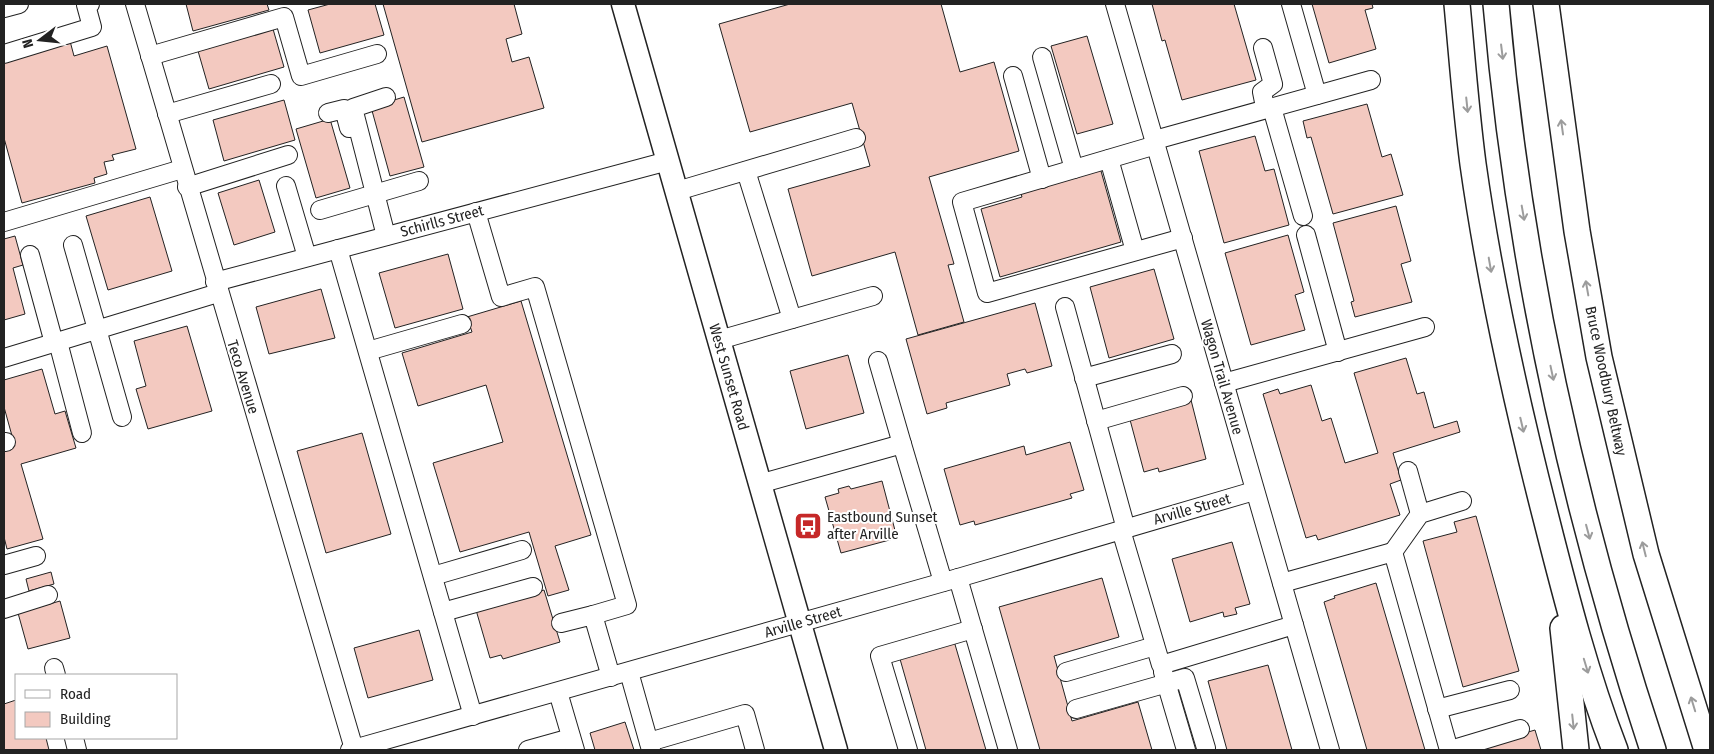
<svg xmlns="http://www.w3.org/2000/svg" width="1714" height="754" viewBox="0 0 1714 754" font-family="'Fira Sans Condensed',sans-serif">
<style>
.building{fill:#f3c9c0;stroke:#222}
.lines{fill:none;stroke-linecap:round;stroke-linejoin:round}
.minor-casing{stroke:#222;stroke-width:20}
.major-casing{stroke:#222;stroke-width:25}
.highway-casing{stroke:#222;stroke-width:28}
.minor{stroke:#fff;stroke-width:18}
.major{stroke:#fff;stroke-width:22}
.highway{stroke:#fff;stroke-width:25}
.oneway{stroke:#9c9c9c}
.labels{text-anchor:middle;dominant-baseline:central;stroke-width:4;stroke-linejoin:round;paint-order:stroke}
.street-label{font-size:15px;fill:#222;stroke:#fff}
.poi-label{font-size:15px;fill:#222;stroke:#fff;text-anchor:start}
</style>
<rect width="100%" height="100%" fill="#fff"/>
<g class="building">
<polygon points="186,4 267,4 269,10 193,31"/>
<polygon points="330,4 375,4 384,35 320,53 308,10"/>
<polygon points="383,4 514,4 522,34 506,39 512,62 529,57 544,108 422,142"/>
<polygon points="790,4 941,4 960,72 994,62 1019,151 929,177 954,264 948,265 964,322 918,335 895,252 812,276 788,189 870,166 852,103 750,132 719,24"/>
<polygon points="1152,4 1234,4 1256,80 1182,100 1165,40 1162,41"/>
<polygon points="1312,4 1372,4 1373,8 1365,10 1376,49 1329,63"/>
<polygon points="273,29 284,67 209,89 198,51"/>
<polygon points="1087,36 1113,124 1077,134 1051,46"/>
<polygon points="70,41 74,56 107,46 136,149 112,155 114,160 104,162 107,174 94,178 95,183 22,203 4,138 4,60"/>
<polygon points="404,97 424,167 390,176 371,107"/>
<polygon points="284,100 295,140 224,161 213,120"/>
<polygon points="1367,104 1382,157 1391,154 1403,195 1333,214 1311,137 1307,138 1303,121"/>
<polygon points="330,119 350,188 316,198 296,129"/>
<polygon points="1255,136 1265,171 1274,169 1289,225 1224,243 1199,151"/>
<polygon points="1099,164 1121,242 1000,277 981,209 1022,197 1019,187"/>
<polygon points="259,180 275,232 234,245 218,193"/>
<polygon points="150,197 172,271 108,290 86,216"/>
<polygon points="1396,206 1411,261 1401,264 1412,302 1355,317 1351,302 1354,301 1333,223"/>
<polygon points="1288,235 1304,292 1295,295 1305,330 1251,345 1225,253"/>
<polygon points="15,236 23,265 13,268 25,314 4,320 4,239"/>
<polygon points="448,254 463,309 395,328 379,273"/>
<polygon points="1154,269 1174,339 1109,358 1090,287"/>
<polygon points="321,289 335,338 269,354 256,307"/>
<polygon points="521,301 591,535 555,546 569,590 548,596 529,532 460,552 433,463 503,442 486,385 418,406 402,353 472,332 467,317"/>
<polygon points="1035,303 1052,366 1027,373 1025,369 1007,374 1010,385 946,403 947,408 927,414 906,339"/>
<polygon points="187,326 212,411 148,429 136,389 146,386 134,341"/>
<polygon points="848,355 864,413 806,429 790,371"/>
<polygon points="1406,358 1417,394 1424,392 1434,428 1457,421 1460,432 1393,453 1401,480 1390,484 1400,515 1318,540 1316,535 1306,538 1263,394 1278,389 1280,394 1311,385 1322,421 1331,418 1345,463 1378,453 1354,373"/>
<polygon points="42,369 55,414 65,411 76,448 21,464 43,539 7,549 4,537 4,446 14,443 4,407 4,380"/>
<polygon points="1191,400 1206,459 1159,472 1158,468 1144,472 1129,416"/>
<polygon points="362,433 391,534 326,553 297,451"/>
<polygon points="1070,442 1084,490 1070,494 1072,498 1058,502 975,525 974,521 960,525 944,469 1024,446 1026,455"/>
<polygon points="882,481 897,538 841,553 825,497 839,493 838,489 849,486 851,489"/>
<polygon points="1476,516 1519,671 1463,687 1423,541 1457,532 1454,522"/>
<polygon points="1232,542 1250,604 1235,608 1237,614 1224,617 1223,612 1190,622 1172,559"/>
<polygon points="51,572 54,584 29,591 26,579"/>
<polygon points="1102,578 1119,637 1054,656 1072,721 1138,702 1152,750 1040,750 999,607"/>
<polygon points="1376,583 1425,750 1367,750 1324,602 1335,598 1334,596"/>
<polygon points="544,590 560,642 503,659 501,655 490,658 476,610"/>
<polygon points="60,601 70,638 28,649 18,613"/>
<polygon points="419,630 433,680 368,698 354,648"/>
<polygon points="954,641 986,750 926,750 900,659"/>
<polygon points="1268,665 1292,750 1227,750 1208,681"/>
<polygon points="16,700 16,738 46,738 49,750 4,750 4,704"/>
<polygon points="625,722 634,750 595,750 590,733"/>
<polygon points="1535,730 1541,750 1482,750 1481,746"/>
</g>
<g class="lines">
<g class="minor-casing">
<g id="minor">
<polyline points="135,4 354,749"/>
<polyline points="1115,4 1330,750"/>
<polyline points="1291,4 1317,95"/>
<polyline points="4,8 19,4"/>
<polyline points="1263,48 1273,84 1262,92 1265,107"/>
<polyline points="4,54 92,27 86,5 90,4"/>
<polyline points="150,56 284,17 301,76 377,54"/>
<polyline points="1042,57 1074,169"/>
<polyline points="1013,76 1042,179"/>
<polyline points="1272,108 1303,216"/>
<polyline points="328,113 344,109 349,128"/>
<polyline points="167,114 271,84"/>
<polyline points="1155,140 1371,80"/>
<polyline points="1156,145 962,202 987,293 1183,238"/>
<polyline points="1109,159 1135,251"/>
<polyline points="746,171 792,319"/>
<polyline points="286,186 307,257"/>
<polyline points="187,187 288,155"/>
<polyline points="677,191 856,138"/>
<polyline points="320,210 419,181"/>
<polyline points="476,212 501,297 535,287 627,605 593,615"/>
<polyline points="4,222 182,169"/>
<polyline points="1306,235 1338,352"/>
<polyline points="386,236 353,108 386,97"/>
<polyline points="73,245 122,417"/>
<polyline points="338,249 473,716"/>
<polyline points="30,255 54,343"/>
<polyline points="215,282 668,161"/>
<polyline points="1065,307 1126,529"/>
<polyline points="719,340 873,296"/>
<polyline points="58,342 82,433"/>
<polyline points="368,351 462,324"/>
<polyline points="4,358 218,293"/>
<polyline points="1084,378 1172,354"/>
<polyline points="1224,383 1425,327"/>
<polyline points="1096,421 1183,396"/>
<polyline points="4,442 6,442"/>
<polyline points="902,444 943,582"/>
<polyline points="1408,471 1420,514"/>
<polyline points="759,484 902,444 878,361"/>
<polyline points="1121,530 1161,665 1294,625"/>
<polyline points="1393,552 1420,514 1462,501"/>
<polyline points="4,565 36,556"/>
<polyline points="433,576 522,550"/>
<polyline points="958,578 1008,750"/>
<polyline points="1282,583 1393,552 1449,750"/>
<polyline points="4,609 48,595"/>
<polyline points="443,612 533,587"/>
<polyline points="561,623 593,615 611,677"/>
<polyline points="54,668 56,675"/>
<polyline points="629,672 651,750"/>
<polyline points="1066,672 1155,646"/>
<polyline points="1163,672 1186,750"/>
<polyline points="558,692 575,750"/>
<polyline points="1076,709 1185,678 1206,748"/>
<polyline points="1437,709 1510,690"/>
<polyline points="74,738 77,750"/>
<polyline points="649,742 745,714 755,750"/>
<polyline points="350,750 958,578 1254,491"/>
<polyline points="528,750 571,738"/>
<polyline points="908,750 880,656 973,629"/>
<polyline points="1450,750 1520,729"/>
</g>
</g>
<g class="major-casing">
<polyline id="major" points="623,4 836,750"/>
</g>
<g class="highway-casing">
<g id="highway">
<path d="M1457 4C1462 57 1466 111 1473 164 1490 284 1516 401 1546 518 1566 597 1586 675 1615 750"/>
<path d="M1496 4C1518 257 1573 509 1653 750"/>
<polyline points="1546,4 1577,231 1599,357 1646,554 1707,750"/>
<polyline points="1563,628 1576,750"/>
</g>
</g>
<use href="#minor" class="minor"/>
<use href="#major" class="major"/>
<use href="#highway" class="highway"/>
</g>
<defs><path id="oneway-shaft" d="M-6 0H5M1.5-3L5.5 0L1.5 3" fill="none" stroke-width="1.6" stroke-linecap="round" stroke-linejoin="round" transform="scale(1.25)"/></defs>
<g class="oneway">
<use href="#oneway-shaft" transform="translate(1502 52) rotate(83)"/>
<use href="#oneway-shaft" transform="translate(1467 105) rotate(84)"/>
<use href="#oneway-shaft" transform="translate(1562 127) rotate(-98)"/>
<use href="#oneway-shaft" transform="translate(1523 213) rotate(80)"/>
<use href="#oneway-shaft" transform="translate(1490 265) rotate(80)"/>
<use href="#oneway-shaft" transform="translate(1587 288) rotate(-100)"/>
<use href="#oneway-shaft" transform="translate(1552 373) rotate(78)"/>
<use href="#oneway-shaft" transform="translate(1522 425) rotate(77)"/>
<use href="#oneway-shaft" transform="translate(1588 532) rotate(75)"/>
<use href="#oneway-shaft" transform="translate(1644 549) rotate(-104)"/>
<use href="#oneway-shaft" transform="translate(1586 666) rotate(73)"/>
<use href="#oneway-shaft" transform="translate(1693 704) rotate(-107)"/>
<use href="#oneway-shaft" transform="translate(1573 722) rotate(84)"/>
</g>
<defs>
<g id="bus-square" transform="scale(1.4375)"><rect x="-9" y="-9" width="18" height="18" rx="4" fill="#c62828" stroke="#fff"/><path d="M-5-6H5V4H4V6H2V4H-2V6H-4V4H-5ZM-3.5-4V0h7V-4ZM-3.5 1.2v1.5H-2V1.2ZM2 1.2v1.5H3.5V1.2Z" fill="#fff"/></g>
</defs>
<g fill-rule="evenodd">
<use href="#bus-square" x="808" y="526"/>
</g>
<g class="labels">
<g class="street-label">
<text transform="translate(442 221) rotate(-15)">Schirlls Street</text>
<text transform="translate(243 377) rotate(73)">Teco Avenue</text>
<text transform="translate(729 377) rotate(74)">West Sunset Road</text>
<text transform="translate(1222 377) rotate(74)">Wagon Trail Avenue</text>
<text transform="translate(1606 381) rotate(78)">Bruce Woodbury Beltway</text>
<text transform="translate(1192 509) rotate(-16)">Arville Street</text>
<text transform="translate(803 622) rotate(-16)">Arville Street</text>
</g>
<g class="poi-label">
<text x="827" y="517">Eastbound Sunset<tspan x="827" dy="17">after Arville</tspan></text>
</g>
</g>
<rect width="1714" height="754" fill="none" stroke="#222222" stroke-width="10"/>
<rect x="15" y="674" width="162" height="65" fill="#ffffff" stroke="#a7a7a7"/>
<rect x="25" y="690" width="25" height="8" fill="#ffffff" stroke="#a7a7a7"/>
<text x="60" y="699" font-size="15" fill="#222222">Road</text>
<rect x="25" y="712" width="25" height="15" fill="#f3c9c0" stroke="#a7a7a7"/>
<text x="60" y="724" font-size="15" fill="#222222">Building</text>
<g transform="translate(40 40) rotate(254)" stroke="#ffffff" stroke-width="4" paint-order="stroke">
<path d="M0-4L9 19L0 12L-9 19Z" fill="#222222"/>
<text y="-8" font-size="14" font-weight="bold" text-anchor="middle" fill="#222222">N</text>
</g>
</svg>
